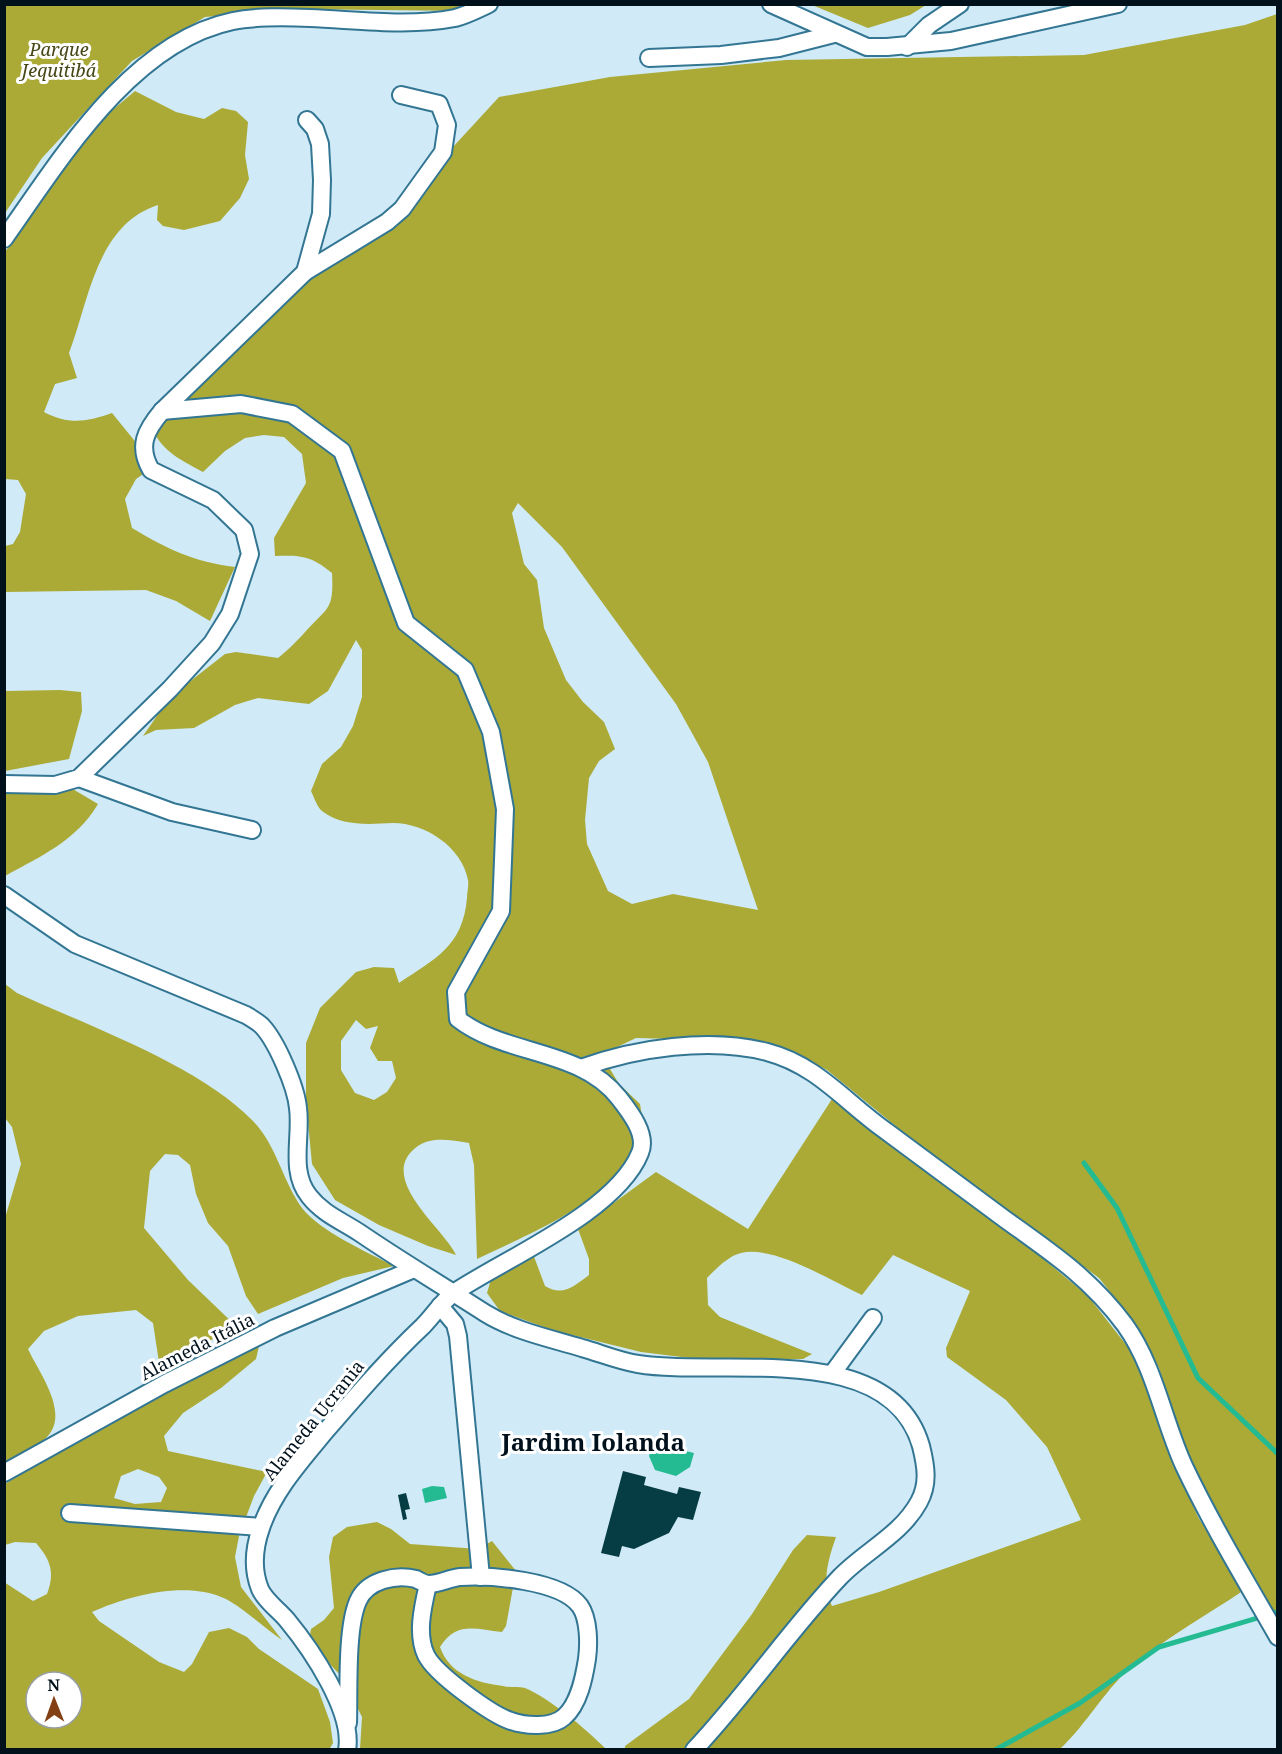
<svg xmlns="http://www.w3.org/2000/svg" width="1282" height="1754" viewBox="0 0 1282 1754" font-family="'Noto Serif',serif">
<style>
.forest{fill:#abaa36;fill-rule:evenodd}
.water{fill:#24bb92}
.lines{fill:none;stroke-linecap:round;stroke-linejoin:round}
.stream{stroke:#24bb92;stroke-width:5}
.building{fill:#063d44}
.minor-casing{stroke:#337693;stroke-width:20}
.minor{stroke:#fff;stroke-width:16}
.labels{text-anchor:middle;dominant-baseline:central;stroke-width:6;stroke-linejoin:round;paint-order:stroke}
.park-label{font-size:18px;font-style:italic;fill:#464617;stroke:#fff}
.street-label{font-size:18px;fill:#00111c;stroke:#fff}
.district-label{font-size:24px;font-weight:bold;fill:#00111c;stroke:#fff}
</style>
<rect width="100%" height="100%" fill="#d0eaf7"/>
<g class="forest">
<polygon points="5,5 478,5 464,11 294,9 205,17 132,61 42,158 5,213"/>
<polygon points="812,5 926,5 910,15 868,28"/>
<path d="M1277 14V1619L1208 1495 1181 1438 1159 1368 1123 1308 1099 1278 903 1132 827 1070 777 1046 747 1041 636 1038 611 1050 607 1064 619 1084 640 1104C641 1111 643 1119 642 1126 638 1192 528 1234 477 1259L474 1165 469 1143C448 1140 428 1135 412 1151 381 1182 445 1230 456 1255L428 1246 379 1225 335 1200 312 1164 306 1101V1043L320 1008 356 972 374 967 394 968 399 983C435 959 463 946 467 898 467 893 469 885 468 880 462 847 425 823 393 823 370 824 342 827 322 811 317 807 314 797 311 791L322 764 341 747 353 726 362 697V650L356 640 328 691 309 704 258 698 235 705 194 728 156 730 143 736 170 697 225 654 236 652 278 658C289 649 297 641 306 631 328 607 334 610 332 573 311 556 302 555 275 556L274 538 306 483 302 454 284 437 264 435 245 438 225 451 203 472C177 458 160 450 149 422L194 366 233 335 298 286 402 218 453 147 499 97 610 77 786 60 1084 55 1245 25ZM518 503 562 547 676 704 708 762 758 910 673 894 632 904 608 891 587 844 585 820 589 778 599 761 615 749 604 722 583 702 566 680 544 628 537 580 524 564 512 513ZM356 1020 366 1029 378 1026 370 1048 378 1061H392L396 1078 387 1092 374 1100 355 1093 341 1070V1041Z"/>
<path d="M135 91 176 112 204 119 222 108 236 111 248 122 245 155 249 179 240 198 220 221 184 230 163 226 157 220 158 205C96 225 89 301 69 353L77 378 55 384 44 412C69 425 86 422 112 413L155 466 136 479 125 499 132 528C167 549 194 562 235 567L210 621 176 601 146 590 5 592V546L13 544 20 532 26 494 18 480 5 479V252L68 162 109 113Z"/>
<polygon points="60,690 81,692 82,711 69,759 5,771 5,691"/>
<path d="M71 788 98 804C76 841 41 856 5 876V794Z"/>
<path d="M5 984 17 993C88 1026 199 1065 253 1121 277 1146 282 1180 302 1208 321 1232 367 1252 394 1266L343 1278 258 1314 246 1296 228 1246 208 1223 196 1194 190 1165 178 1155 165 1154 150 1171 144 1228 188 1280 236 1326 160 1369 153 1323 136 1310 78 1316 44 1331 28 1349C39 1373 72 1415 45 1439 34 1448 17 1455 5 1462V1218L21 1164 12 1127 5 1118Z"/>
<path d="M832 1099 1029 1247 1088 1296 1138 1360 1170 1454 1198 1517 1244 1590C1209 1614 1170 1635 1136 1663 1106 1687 1088 1723 1060 1749H625V1746L689 1699 752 1614 793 1550 807 1535 836 1537C828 1560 821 1583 832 1606L879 1592 1081 1520 1047 1447 1006 1400 947 1357 946 1348 970 1291 893 1255 862 1295C831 1281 775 1245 741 1253 728 1256 716 1269 707 1278L708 1305 720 1317 812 1354 803 1359H698L641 1352 552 1330 500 1311 487 1293 492 1276 533 1254 545 1286C563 1297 574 1286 589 1275V1259L578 1229 656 1172 748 1229Z"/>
<path d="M261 1338 256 1359 221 1388 183 1413 164 1436 168 1451 267 1472 254 1496 239 1536 235 1557 241 1587 282 1640C265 1628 243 1608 226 1599 188 1580 129 1595 92 1612L99 1621 159 1662 184 1672 192 1664 209 1632 229 1628 247 1637 259 1649 318 1689 330 1722 333 1743 329 1750 5 1749 4 1582 33 1601 47 1594C55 1573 51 1560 36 1543L15 1542 5 1545V1484L96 1427ZM138 1469 159 1477 167 1488 161 1502 135 1504 114 1498 121 1476ZM36 1682H72V1718H36Z"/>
<path d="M377 1522 391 1529 410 1544 478 1549 492 1541 516 1571 506 1626 502 1632C475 1629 456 1621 440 1647 449 1674 477 1683 503 1686 510 1688 519 1686 525 1688 551 1699 587 1730 606 1749H360L362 1717 342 1677 309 1642 311 1629 324 1620 334 1608 329 1557 333 1537 347 1527Z"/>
</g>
<g class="water">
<polygon points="653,1443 694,1453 690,1467 676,1476 655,1470 649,1456"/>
<polygon points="432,1486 444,1487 447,1498 425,1503 422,1489"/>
</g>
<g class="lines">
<g class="stream">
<polyline points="1084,1163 1117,1208 1198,1378 1278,1454"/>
<polyline points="995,1750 1080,1703 1159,1647 1278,1612"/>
</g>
</g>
<g class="building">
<polygon points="623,1471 646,1477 644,1485 677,1494 679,1487 701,1492 693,1520 678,1517 669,1533 634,1549 622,1546 619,1557 601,1553"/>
<polygon points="406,1493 410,1509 405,1510 407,1519 403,1520 398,1495"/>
</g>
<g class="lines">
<g class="minor-casing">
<g id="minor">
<polyline points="771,4 867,47 887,47 951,41 1118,4"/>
<polyline points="907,47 929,25 960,4"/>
<polyline points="649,58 721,55 779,48 834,34"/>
<path d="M4 239C60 160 131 42 233 21 257 16 286 17 310 18 358 20 408 27 455 18 467 15 478 9 489 4"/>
<polyline points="305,272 387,222 402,209 443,152 447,125 439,104 401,95"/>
<path d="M162 411 241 404 292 414 342 451 406 623 465 670 491 732 505 809 501 911 456 992 458 1019C505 1056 580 1048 619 1098 630 1112 648 1135 640 1153 616 1212 506 1258 455 1292 442 1301 434 1315 423 1326 387 1360 356 1396 324 1433 300 1462 273 1492 261 1528 254 1548 252 1569 260 1589 265 1601 279 1610 287 1620 311 1649 354 1712 347 1750"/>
<polyline points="79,778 172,812 252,830"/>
<path d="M4 784 55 785 79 778 170 689 212 643 230 614 250 554 244 530 213 500 151 470C137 446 146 430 162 411L305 272 321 214 322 180 320 144 315 129 307 120"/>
<path d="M4 895 75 944 246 1015C251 1018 258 1022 262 1026 277 1042 296 1087 298 1108 302 1137 289 1171 309 1196 323 1214 342 1221 360 1233 401 1261 443 1286 485 1313 514 1331 549 1338 582 1348 600 1353 619 1361 638 1364 720 1378 890 1338 921 1446 926 1466 929 1484 919 1502 901 1535 865 1551 840 1577 788 1632 746 1695 694 1750"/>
<path d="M581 1068C635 1048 710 1037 767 1052 817 1065 845 1102 886 1131 926 1161 966 1190 1006 1220 1051 1252 1091 1279 1125 1325 1155 1367 1163 1420 1184 1466 1212 1525 1246 1581 1278 1637"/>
<polyline points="440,1306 455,1324 458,1336 481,1577"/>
<polyline points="832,1374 873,1318"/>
<polyline points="4,1473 164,1384 275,1328 414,1269"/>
<polyline points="70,1513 261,1527"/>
<path d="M348 1723C349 1691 346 1628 358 1601 367 1580 396 1574 416 1579 420 1581 425 1584 429 1584 439 1584 450 1578 460 1577 490 1575 561 1580 580 1606 589 1619 589 1644 587 1659 584 1678 579 1704 564 1717 552 1728 525 1726 511 1721 492 1715 435 1674 426 1655 416 1634 423 1606 428 1584"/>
</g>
</g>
<use href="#minor" class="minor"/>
</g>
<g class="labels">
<g class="park-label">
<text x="59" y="49">Parque<tspan x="59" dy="21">Jequitibá</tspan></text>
</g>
<g class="street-label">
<text transform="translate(197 1346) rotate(-27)">Alameda Itália</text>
<text transform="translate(313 1420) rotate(-51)">Alameda Ucrania</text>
</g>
<g class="district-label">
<text x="593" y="1441">Jardim Iolanda</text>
</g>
</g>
<rect width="1282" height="1754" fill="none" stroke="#00111c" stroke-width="12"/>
<g transform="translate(54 1700) rotate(359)"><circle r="28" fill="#ffffff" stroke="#99a0a4" stroke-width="1.5"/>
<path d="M0-4.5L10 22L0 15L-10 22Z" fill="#844015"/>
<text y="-9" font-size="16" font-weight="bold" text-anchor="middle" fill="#00111c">N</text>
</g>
</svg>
